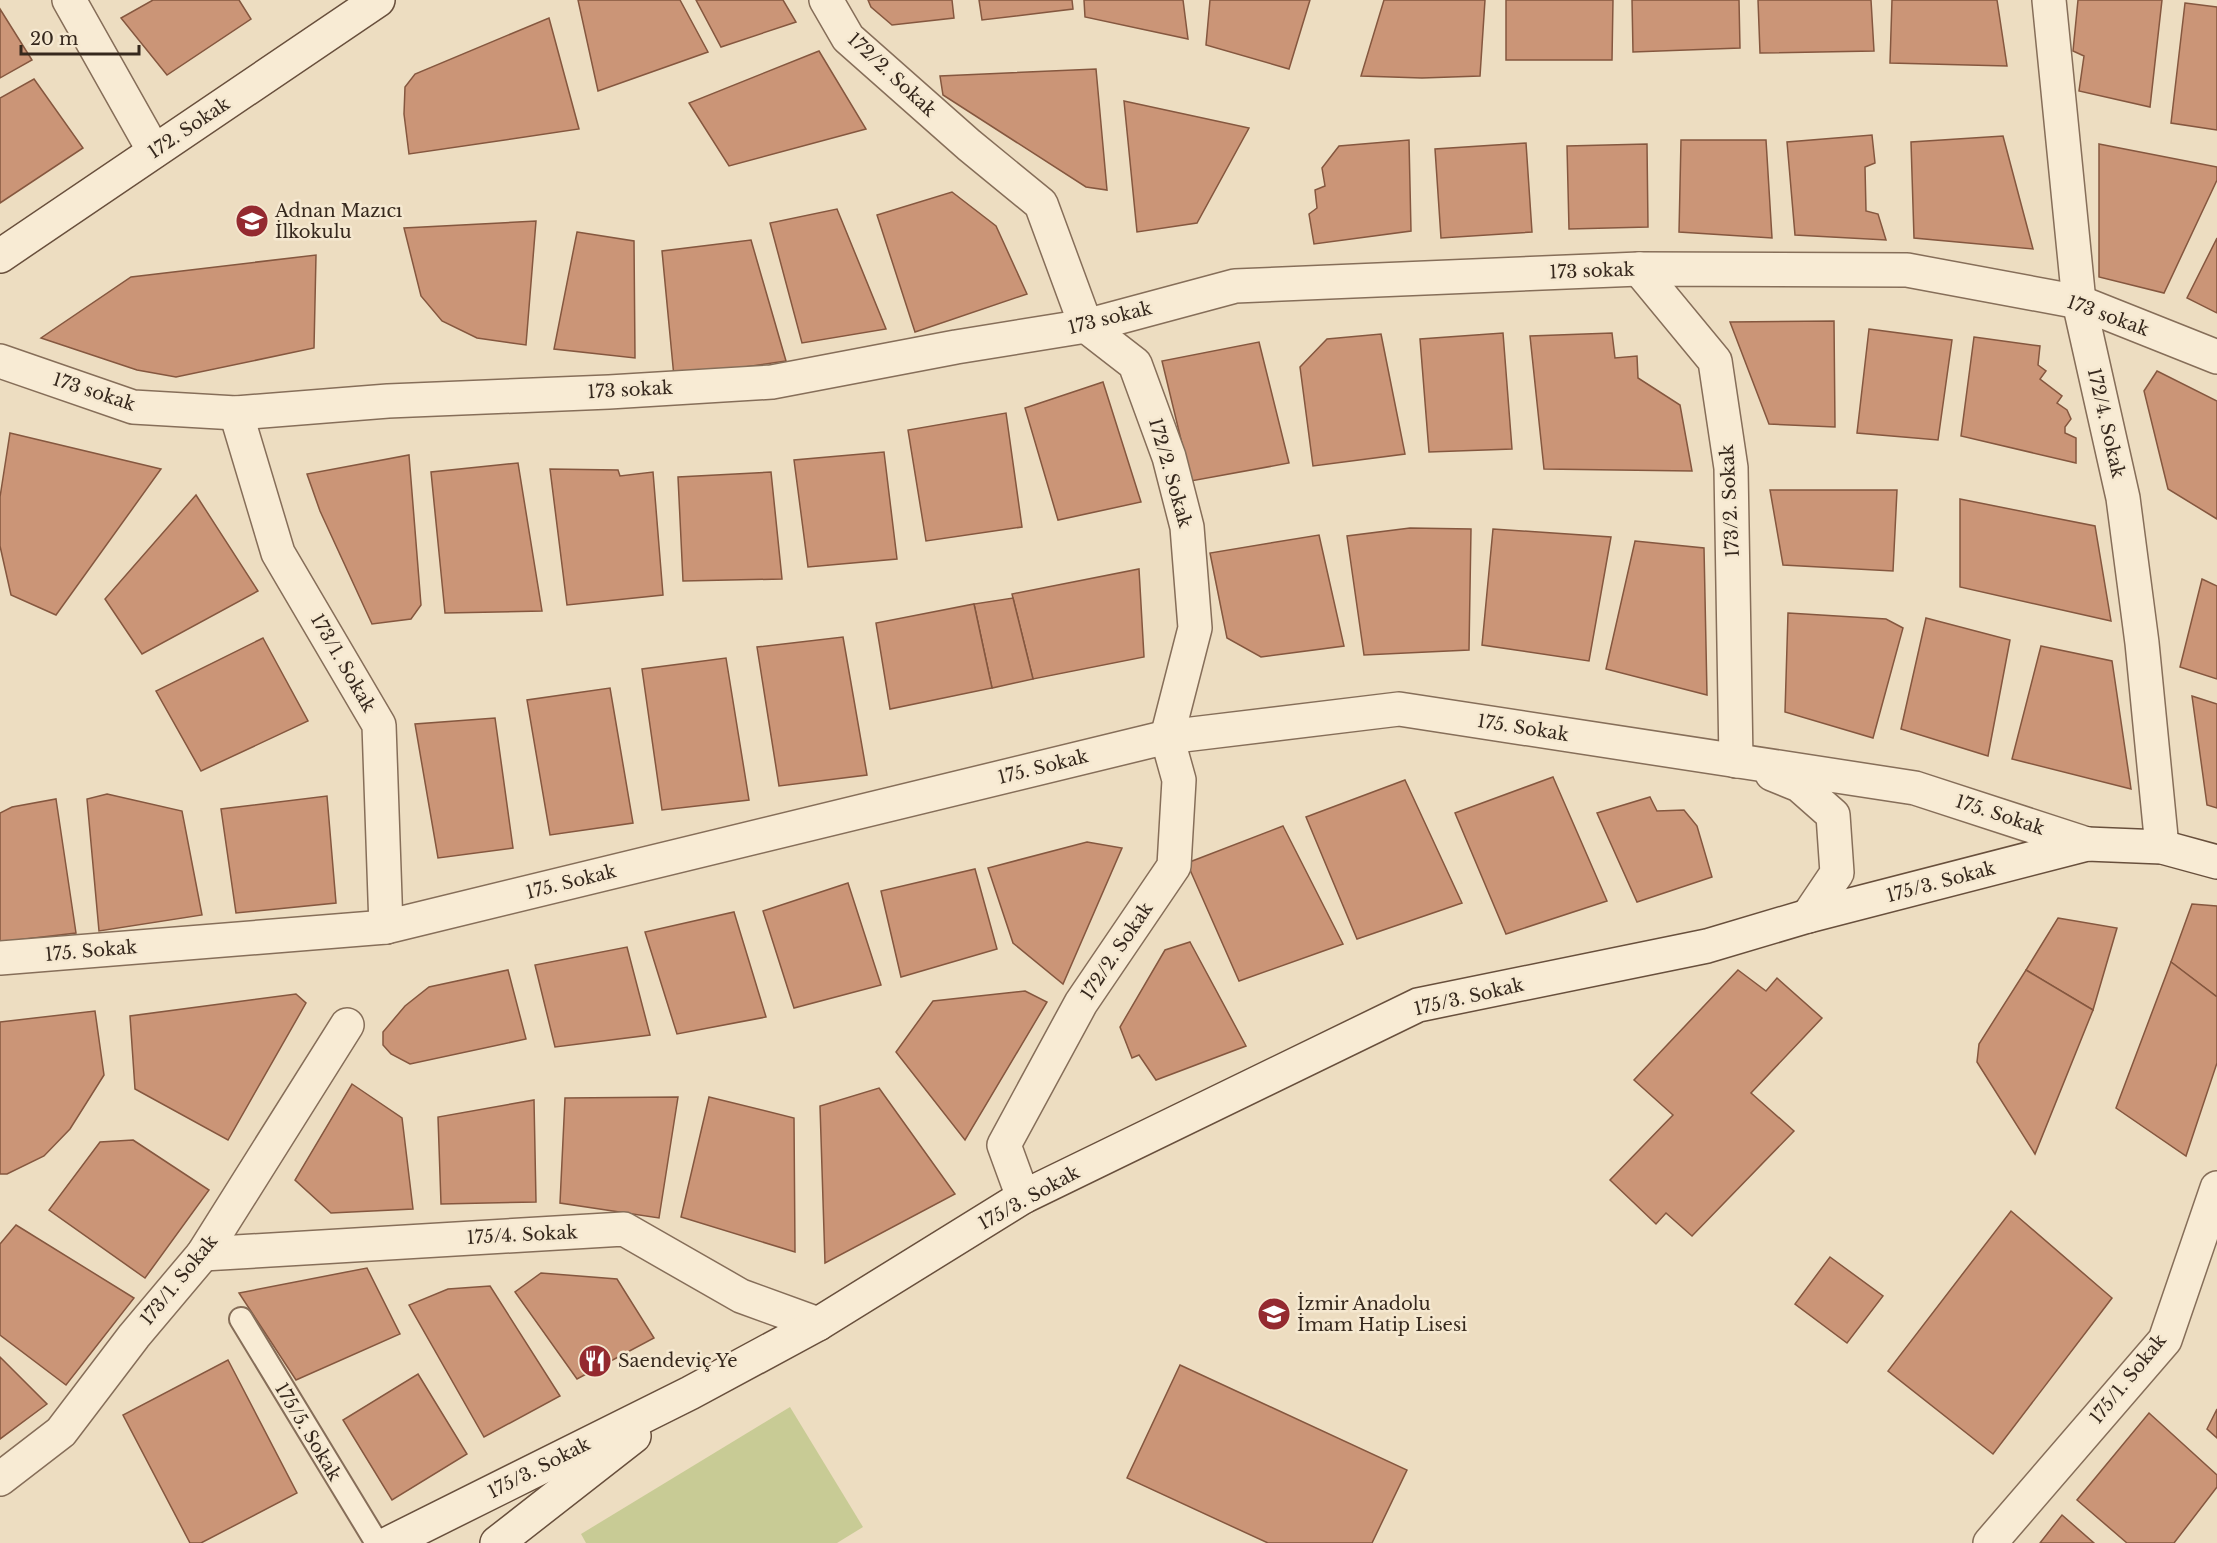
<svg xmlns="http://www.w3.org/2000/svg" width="2217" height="1543" viewBox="0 0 2217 1543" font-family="'Libre Baskerville',serif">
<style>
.green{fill:#c8cb95}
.building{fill:#cb9577;stroke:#85573f;stroke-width:1.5}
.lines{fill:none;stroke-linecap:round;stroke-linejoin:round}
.service-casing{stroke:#866e59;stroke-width:26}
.pedestrian-casing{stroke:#866e59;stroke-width:36}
.minor-casing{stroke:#866e59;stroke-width:36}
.secondary-casing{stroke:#684f3c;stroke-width:36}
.service{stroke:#f8ebd4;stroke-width:22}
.pedestrian{stroke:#f8ebd4;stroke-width:33}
.minor{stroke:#f8ebd4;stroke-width:33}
.secondary{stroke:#f8ebd4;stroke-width:33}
.labels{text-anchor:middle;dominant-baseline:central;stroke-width:5;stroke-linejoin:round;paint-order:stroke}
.street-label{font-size:18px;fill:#36281d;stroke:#f5e8d0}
.poi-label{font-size:18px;fill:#36281d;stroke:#f5e8d0;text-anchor:start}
</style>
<rect width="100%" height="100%" fill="#edddc1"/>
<polygon class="green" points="790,1407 863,1527 837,1543 586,1543 581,1534"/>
<g class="building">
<polygon points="153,0 239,0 251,19 167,75 121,18"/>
<polygon points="578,0 680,0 708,52 598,91"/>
<polygon points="696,0 783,0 796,22 721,47"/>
<polygon points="868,0 952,0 954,18 892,25 871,7"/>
<polygon points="979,0 1072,0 1073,9 982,20"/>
<polygon points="1084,0 1183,0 1188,39 1085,17"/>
<polygon points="1210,0 1310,0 1289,69 1206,45"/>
<polygon points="1384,0 1485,0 1480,76 1422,78 1361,76"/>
<polygon points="1506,0 1613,0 1612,60 1506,60"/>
<polygon points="1632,0 1739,0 1740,48 1633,52"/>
<polygon points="1758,0 1871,0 1874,51 1760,53"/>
<polygon points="1892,0 1997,0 2007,66 1890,63"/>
<polygon points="2078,0 2162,0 2150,107 2079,91 2084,56 2073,51"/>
<polygon points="2185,3 2217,7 2217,130 2171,123"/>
<polygon points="0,9 32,60 0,78"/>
<polygon points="549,18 579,129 409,154 404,114 405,87 415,74"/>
<polygon points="819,51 866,129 729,166 689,103"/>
<polygon points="1096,69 1107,190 1086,187 943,95 940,76"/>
<polygon points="34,79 83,148 0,203 0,98"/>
<polygon points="1124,101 1249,128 1197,223 1137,232"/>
<polygon points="1872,135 1875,163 1865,167 1866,211 1878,214 1886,240 1795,235 1787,142"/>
<polygon points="2003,136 2033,249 1914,238 1911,142"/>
<polygon points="1409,140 1411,231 1314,244 1309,214 1317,208 1315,190 1325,186 1322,168 1339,146"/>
<polygon points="1681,140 1766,140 1772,238 1679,232"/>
<polygon points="1526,143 1532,232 1441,238 1435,149"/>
<polygon points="1647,144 1648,227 1569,229 1567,146"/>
<polygon points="2099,144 2217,167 2217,180 2164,293 2099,277"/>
<polygon points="952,192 996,226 1027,294 915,332 877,215"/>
<polygon points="837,209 886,329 802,343 770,223"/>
<polygon points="536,221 526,345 477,338 442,321 421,296 404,228"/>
<polygon points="577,232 634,241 635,358 554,349"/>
<polygon points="2217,238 2217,313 2187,298"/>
<polygon points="751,240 786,361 674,377 662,251"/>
<polygon points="316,255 314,348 176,377 137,370 41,338 131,277"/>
<polygon points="1834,321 1835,427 1769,424 1730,322"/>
<polygon points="1869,329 1952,340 1938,440 1857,433"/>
<polygon points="1503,333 1512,449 1429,452 1420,339"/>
<polygon points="1612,333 1615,358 1637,356 1638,378 1680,405 1692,471 1544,469 1530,336"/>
<polygon points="1381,334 1405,454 1313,466 1300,367 1327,339"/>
<polygon points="1974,337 2040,346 2038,365 2046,371 2040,379 2062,396 2057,403 2067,410 2071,419 2065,427 2065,433 2076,438 2076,463 1961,436"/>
<polygon points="1259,342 1289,463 1191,481 1162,361"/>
<polygon points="2157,371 2217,401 2217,519 2168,489 2144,391"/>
<polygon points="1103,382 1141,502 1058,520 1025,408"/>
<polygon points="1006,413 1022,527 926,541 908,430"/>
<polygon points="10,433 161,469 56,615 11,595 0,546 0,497"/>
<polygon points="884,452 897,559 808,567 794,460"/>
<polygon points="409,455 421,605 411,619 372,624 320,511 307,474"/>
<polygon points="518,463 542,611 445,613 431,472"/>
<polygon points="550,469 618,470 620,476 653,472 663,595 567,605"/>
<polygon points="771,472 782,579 683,581 678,477"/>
<polygon points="1770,490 1897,490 1893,571 1783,565"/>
<polygon points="196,495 258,591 142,654 105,599"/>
<polygon points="1960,499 2095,526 2111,621 1960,587"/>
<polygon points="1410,528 1471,529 1469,650 1364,655 1347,536"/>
<polygon points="1493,529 1611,537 1589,661 1482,645"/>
<polygon points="1319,535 1344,646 1261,657 1227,638 1210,553"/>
<polygon points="1635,541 1704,548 1707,695 1606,669"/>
<polygon points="1139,569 1144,657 1033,679 1012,594"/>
<polygon points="2202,579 2217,586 2217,679 2180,667"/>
<polygon points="1013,598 1033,679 992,688 974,604"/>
<polygon points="974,604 992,688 890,709 876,623"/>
<polygon points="1788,613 1886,619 1903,628 1873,738 1785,712"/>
<polygon points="1926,618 2010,640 1988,756 1901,729"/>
<polygon points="843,637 867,775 779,786 757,647"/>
<polygon points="263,638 308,721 201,771 156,691"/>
<polygon points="2041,646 2112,661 2131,789 2012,759"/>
<polygon points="726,658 749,800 662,810 642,669"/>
<polygon points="610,688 633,823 550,835 527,700"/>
<polygon points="2192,696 2217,704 2217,808 2207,805"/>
<polygon points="495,718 513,848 438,858 415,724"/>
<polygon points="1553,777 1607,901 1506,934 1455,813"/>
<polygon points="1405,780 1462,903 1357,939 1306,817"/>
<polygon points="107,794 182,811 202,915 99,931 87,799"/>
<polygon points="327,796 336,903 236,913 221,809"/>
<polygon points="1650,797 1657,811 1684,810 1697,826 1712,877 1637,902 1597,813"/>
<polygon points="56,799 76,933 0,942 0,813 12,807"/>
<polygon points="1283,826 1343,944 1239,981 1187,863"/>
<polygon points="1087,842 1122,848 1063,984 1013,943 988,868"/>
<polygon points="975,869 997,949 901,977 881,891"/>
<polygon points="848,883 881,985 794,1008 763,911"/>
<polygon points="2192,904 2217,906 2217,997 2171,962"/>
<polygon points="734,912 766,1017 677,1034 645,932"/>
<polygon points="2058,918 2117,928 2093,1010 2026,970"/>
<polygon points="1190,942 1246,1046 1156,1080 1139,1055 1132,1058 1120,1027 1165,950"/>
<polygon points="627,947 650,1035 555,1047 535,965"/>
<polygon points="2171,962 2217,997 2217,1063 2186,1156 2116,1108"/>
<polygon points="508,970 526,1039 410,1064 391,1054 383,1045 383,1032 405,1006 429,987"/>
<polygon points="1738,970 1766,991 1777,978 1822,1018 1751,1093 1794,1131 1692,1236 1666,1213 1656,1224 1610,1180 1673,1115 1634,1080"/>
<polygon points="2026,970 2093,1010 2035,1154 1977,1062 1979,1044"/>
<polygon points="1025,991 1047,1002 965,1140 896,1052 933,1001"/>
<polygon points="296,994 306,1003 228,1140 135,1089 130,1016"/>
<polygon points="95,1011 104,1075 70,1129 44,1156 7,1174 0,1174 0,1022"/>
<polygon points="352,1084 402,1118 413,1209 331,1213 295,1180"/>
<polygon points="879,1088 955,1194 825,1263 820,1106"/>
<polygon points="678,1097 659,1218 560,1203 565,1098"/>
<polygon points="709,1097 794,1118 795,1252 681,1217"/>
<polygon points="534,1100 536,1202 441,1204 438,1117"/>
<polygon points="133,1140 209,1190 145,1278 49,1210 100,1142"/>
<polygon points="2011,1211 2112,1298 1993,1454 1888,1371"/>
<polygon points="16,1225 134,1298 66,1385 0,1335 0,1244"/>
<polygon points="1830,1257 1883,1296 1847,1343 1795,1304"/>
<polygon points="367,1268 400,1334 296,1380 239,1293"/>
<polygon points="541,1273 617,1279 654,1338 577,1379 515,1292"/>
<polygon points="490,1286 560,1396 484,1437 409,1305 448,1289"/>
<polygon points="0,1357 47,1404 0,1439"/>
<polygon points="228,1360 297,1493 201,1543 190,1543 123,1415"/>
<polygon points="1180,1365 1407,1470 1372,1543 1268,1543 1127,1478"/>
<polygon points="418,1374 467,1454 392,1500 343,1420"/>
<polygon points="2217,1409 2217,1438 2207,1429"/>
<polygon points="2149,1413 2217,1475 2217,1487 2174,1543 2127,1543 2077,1500"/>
<polygon points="2062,1515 2094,1543 2040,1543"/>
</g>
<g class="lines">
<g class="service-casing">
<polyline id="service" points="241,1319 377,1543"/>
</g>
<g class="pedestrian-casing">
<g id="pedestrian">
<polyline points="2049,0 2079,302"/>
<polyline points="1086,326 1135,364 1169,457 1187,527 1195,628 1167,737"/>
</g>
</g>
<g class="minor-casing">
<g id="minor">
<polyline points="69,0 154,151"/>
<polyline points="826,0 848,38 969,145 1041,204 1086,326"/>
<polyline points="1639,269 1715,361 1731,468 1736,761"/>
<polyline points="2079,302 2123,498 2142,643 2162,847"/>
<polyline points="0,361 133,407 236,413 388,401 609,392 772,382 956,347 1086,326 1235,286 1639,269 1907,270 2079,302 2217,357"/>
<polyline points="236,413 278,553 379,725 386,927"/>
<polyline points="1772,774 1799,785 1833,815 1837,873 1808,916"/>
<polyline points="0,958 386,927 1167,737 1399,709 1915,788 2087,844"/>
<polyline points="1023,1197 1004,1145 1081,1003 1174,866 1179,780 1167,737"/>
<polyline points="203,1254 624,1229 741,1296 818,1324"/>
<polyline points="0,1479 61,1432 134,1336 203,1254 347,1025"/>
<polyline points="1990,1543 2165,1340 2217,1188"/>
</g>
</g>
<g class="secondary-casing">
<g id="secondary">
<polyline points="0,256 378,0"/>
<polyline points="389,1543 690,1393 818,1324 1023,1197 1418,1005 1707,946 1808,916 2087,844 2162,847 2217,862"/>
<polyline points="497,1543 634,1436"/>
</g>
</g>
<use href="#service" class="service"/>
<use href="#pedestrian" class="pedestrian"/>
<use href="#minor" class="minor"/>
<use href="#secondary" class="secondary"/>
</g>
<defs>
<g id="school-disc" transform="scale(1.725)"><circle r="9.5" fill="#942a30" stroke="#f5e8d0"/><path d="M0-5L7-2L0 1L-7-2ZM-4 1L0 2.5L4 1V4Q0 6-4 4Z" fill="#fff"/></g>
<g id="restaurant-disc" transform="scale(1.725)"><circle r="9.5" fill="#942a30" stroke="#f5e8d0"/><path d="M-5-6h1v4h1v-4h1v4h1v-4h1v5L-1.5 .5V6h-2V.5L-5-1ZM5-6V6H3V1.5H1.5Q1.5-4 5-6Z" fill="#fff"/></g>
</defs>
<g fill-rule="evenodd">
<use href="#school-disc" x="252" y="221"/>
<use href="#school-disc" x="1274" y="1314"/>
<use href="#restaurant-disc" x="595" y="1361"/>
</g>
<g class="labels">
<g class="street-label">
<text transform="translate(892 75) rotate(43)">172/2. Sokak</text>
<text transform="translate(189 128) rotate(-34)">172. Sokak</text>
<text transform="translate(1592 271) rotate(-2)">173 sokak</text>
<text transform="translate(2108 316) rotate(20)">173 sokak</text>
<text transform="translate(1110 318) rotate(-14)">173 sokak</text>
<text transform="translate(630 390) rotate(-3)">173 sokak</text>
<text transform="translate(94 392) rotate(18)">173 sokak</text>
<text transform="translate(2106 423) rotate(77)">172/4. Sokak</text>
<text transform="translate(1170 473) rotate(74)">172/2. Sokak</text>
<text transform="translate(1730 501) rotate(-93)">173/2. Sokak</text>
<text transform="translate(343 663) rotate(60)">173/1. Sokak</text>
<text transform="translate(1523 728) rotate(9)">175. Sokak</text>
<text transform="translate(1043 767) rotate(-14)">175. Sokak</text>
<text transform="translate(2000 815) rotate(18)">175. Sokak</text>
<text transform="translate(571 882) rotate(-14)">175. Sokak</text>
<text transform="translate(1941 882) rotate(-15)">175/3. Sokak</text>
<text transform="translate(91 951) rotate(-5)">175. Sokak</text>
<text transform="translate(1117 951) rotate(-56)">172/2. Sokak</text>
<text transform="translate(1469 997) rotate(-13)">175/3. Sokak</text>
<text transform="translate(1029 1198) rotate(-29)">175/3. Sokak</text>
<text transform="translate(522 1235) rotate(-3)">175/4. Sokak</text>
<text transform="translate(179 1280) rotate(-51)">173/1. Sokak</text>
<text transform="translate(2128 1379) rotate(-51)">175/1. Sokak</text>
<text transform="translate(308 1432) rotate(59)">175/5. Sokak</text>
<text transform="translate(539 1468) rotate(-27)">175/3. Sokak</text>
</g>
<g class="poi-label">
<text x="275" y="211">Adnan Mazıcı<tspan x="275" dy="21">İlkokulu</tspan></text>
<text x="1297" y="1304">İzmir Anadolu<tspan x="1297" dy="21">İmam Hatip Lisesi</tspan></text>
<text x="618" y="1361">Saendeviç Ye</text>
</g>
</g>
<path d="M21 45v9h118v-9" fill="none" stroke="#36281d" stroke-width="3"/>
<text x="30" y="45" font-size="18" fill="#36281d" stroke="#f5e8d0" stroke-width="4.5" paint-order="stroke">20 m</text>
</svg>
